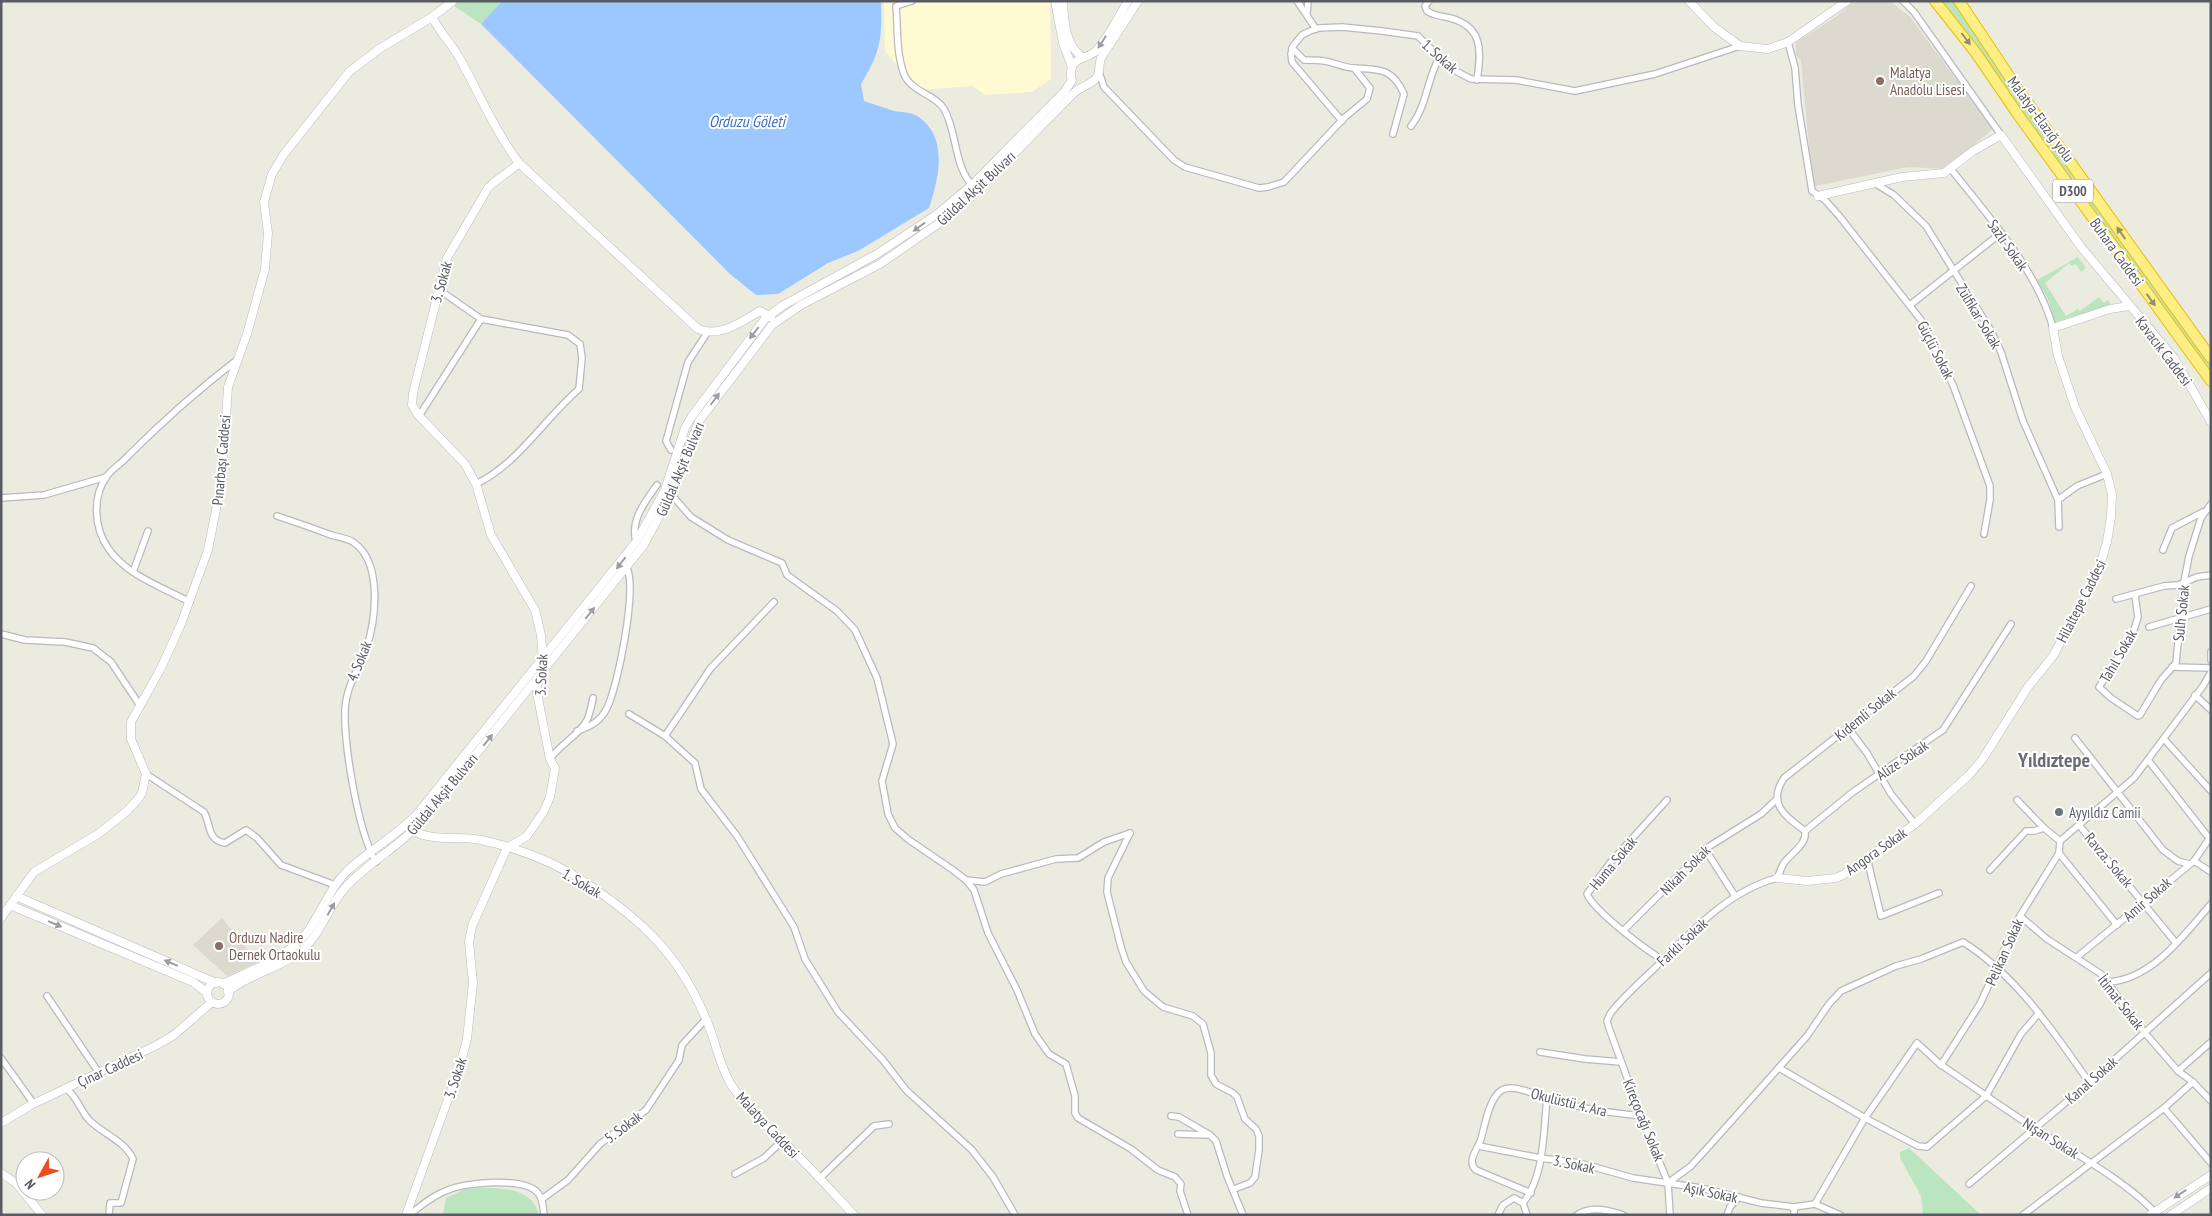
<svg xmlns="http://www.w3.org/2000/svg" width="2212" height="1216" viewBox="0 0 2212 1216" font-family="'PT Sans Narrow',sans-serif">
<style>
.commercial{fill:#fffad1}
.education{fill:#dcdace}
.green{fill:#bae5bf}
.water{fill:#9cc8ff}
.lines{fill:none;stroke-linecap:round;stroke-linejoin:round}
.street-casing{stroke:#b7b9bf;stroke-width:8}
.secondary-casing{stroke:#b8bbc2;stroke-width:9}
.highway-casing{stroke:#ebbd00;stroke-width:12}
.street{stroke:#fff;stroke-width:5.5}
.secondary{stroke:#fff;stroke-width:8}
.highway{stroke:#ffee83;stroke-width:10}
.oneway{fill:#928e6d}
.oneway2{fill:#9b9da0}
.education-dot{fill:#8d6e63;stroke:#fff;stroke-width:2}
.worship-dot{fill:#6b7280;stroke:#fff;stroke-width:2}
.labels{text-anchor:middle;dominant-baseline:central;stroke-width:4;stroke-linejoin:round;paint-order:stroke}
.shield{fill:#fff;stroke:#8a8c90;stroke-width:1}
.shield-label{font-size:14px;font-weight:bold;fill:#585b61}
.street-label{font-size:15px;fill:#585b61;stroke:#fff}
.education-label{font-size:15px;fill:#785e54;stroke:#fff;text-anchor:start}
.worship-label{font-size:15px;fill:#5b616d;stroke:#fff;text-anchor:start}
.water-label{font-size:16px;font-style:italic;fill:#3b6ec6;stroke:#fff}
.district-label{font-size:20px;font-weight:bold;fill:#696d73;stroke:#fff}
</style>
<rect width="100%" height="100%" fill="#ecebdf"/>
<polygon class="commercial" points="884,1 1050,1 1051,79 1032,92 985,95 973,86 919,90 885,51"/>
<g class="education">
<polygon points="1854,1 1890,1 1910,17 1993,129 1945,169 1908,167 1815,186 1812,178 1801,61 1796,55 1796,42 1837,16"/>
<polygon points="222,918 251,954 256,963 227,976 193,945"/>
</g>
<g class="green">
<polygon points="453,1 502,1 481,24 451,4"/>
<polygon points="1941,1 1957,1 2074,178 2211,366 2211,373 2071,181 1997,73"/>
<polygon points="2078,257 2086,268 2081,272 2076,264 2071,266 2069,263 2045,283 2066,316 2078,309 2080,311 2099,297 2104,303 2108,300 2111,305 2055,322 2048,299 2037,280"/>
<polygon points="1909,1148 1981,1215 1923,1215 1921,1196 1900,1158 1900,1152"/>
<path d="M477 1188C501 1188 532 1187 539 1215H443L446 1198 465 1189Z"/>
</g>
<path class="water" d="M502 1H881C882 40 881 51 861 84L864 101C874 104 884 108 894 111 901 112 911 112 917 116 949 136 939 178 929 208L858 251 828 263 778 294 756 295 730 274 481 24Z"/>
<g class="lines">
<g class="street-casing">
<g id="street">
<path d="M912 1 896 6C898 28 896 53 904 74 911 92 935 94 944 109 958 133 953 167 974 187"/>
<polyline points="1297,1 1316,29"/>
<path d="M1429 1 1425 6 1427 11C1434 16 1442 16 1450 18 1484 27 1481 52 1477 80"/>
<polyline points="1903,1 1914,12 2001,135"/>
<polyline points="1307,14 1308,1"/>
<polyline points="1788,42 1795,68 1798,105 1812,191 1825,200 1840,217 1921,320 1953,385 1990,486 1990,500 1984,534"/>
<path d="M1292 48 1304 60C1310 60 1317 60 1324 61 1334 62 1344 68 1354 68 1379 70 1392 67 1404 94L1393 134"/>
<polyline points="1099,72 1104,87 1174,160 1185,167 1259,188 1268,187 1284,182 1344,118 1367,99 1370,88 1354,68"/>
<polyline points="1342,121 1292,62 1291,54 1293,46 1302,35 1310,31 1319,28 1342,27 1382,31 1418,36 1450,68 1471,79 1516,80 1575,91 1655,74 1740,46"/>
<path d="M1411 126C1427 106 1427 79 1439 58"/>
<path d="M1951 169C1987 215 2038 271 2053 328"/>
<polyline points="1876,184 1894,195 1926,226 1990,329 2001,352 2023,421 2058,500 2077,486 2107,474"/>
<path d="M438 289 481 319 568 335 580 344 582 358 579 389C545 418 517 465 476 484"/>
<polyline points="1910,305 2001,233"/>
<polyline points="419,416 481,319"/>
<polyline points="671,450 666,441 688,362 707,333"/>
<polyline points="669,492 691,517 728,540 782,563 787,575 837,611 855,630 877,678 893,744 882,781 888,814 895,828 909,840 953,870 966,880 974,890 988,933 1017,990 1035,1034 1049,1054 1066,1064 1075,1096 1075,1113 1078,1118 1131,1149 1158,1170 1175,1177 1181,1184 1180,1191 1188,1215"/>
<polyline points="1,498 44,495 106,477"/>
<polyline points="2058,500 2059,527"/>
<path d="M277 516C295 522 313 528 331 535 338 537 347 538 353 542 383 562 376 620 366 649 358 670 346 687 345 710 344 746 358 832 376 862"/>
<path d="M636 542C630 520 645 502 657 485"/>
<polyline points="2163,550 2172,528 2203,512"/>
<polyline points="133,572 148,531"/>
<polyline points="2135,595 2138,617 2132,636 2099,687 2111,698 2138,716 2140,715 2161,680 2176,663 2184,582 2189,556 2201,518 2211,504"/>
<polyline points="2116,599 2164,586 2178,585 2197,577 2211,575"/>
<path d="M190 602C162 587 126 575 108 548 94 528 92 496 107 476 113 468 122 463 129 455 163 421 199 389 237 360"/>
<polyline points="2149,627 2211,609"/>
<polyline points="1,634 25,640 65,642 93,648 111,662 139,704"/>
<polyline points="2211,652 2211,660"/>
<polyline points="2172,667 2211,668"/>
<polyline points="2195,695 2211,710"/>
<polyline points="629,714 665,736 695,763 701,789 737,836 794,927 805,959 838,1012 883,1060 906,1090 972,1150 993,1177 1015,1215"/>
<polyline points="1848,728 1867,753 1891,794 1915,824"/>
<path d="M577 731C591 726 600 722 607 708 618 686 637 590 627 568"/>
<polyline points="665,736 710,669 774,602"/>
<polyline points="2075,738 2163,850 2178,861 2189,864"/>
<polyline points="2164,739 2211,791"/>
<path d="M550 759C560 744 581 734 588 718 590 712 592 704 593 698"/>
<polyline points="2148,760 2209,838"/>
<path d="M146 774 204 812C211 825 207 840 225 843L246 830 257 838 281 865 335 885"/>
<polyline points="2017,800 2044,828"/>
<polyline points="2079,825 2176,943"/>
<path d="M1805 831C1785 816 1767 804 1784 778L1914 676 1926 661 1971 586"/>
<polyline points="1130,833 1108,878 1107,892 1121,947 1126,962 1144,991 1163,1007 1193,1016 1203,1024 1211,1053 1211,1075 1216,1084 1233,1093 1237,1097 1245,1119 1256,1129 1259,1136 1259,1150 1255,1177 1250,1183 1234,1189"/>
<polyline points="1705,849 1735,896"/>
<polyline points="2059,853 2117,925"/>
<polyline points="1867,858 1881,916 1939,893"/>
<polyline points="2194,861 2211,872"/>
<polyline points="1990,870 2026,831 2034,831 2044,828 2060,841"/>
<polyline points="966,880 985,882 1001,874 1056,859 1078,858 1104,842 1130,833"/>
<polyline points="2020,916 2047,939 2101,974 2145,1033 2178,1071 2193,1082 2211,1101"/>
<polyline points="1623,931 1705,849 1761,814 1777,799"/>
<polyline points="2077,957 2194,861 2211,836"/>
<path d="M1663 960C1646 950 1594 911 1587 894L1610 863 1667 800"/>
<path d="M2107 982C2152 980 2184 935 2211 904"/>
<polyline points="47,996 99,1073"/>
<polyline points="1540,1052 1585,1059 1621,1062"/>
<polyline points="1,1058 31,1100 31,1105"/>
<path d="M1941 1065C1973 1086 2004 1109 2036 1129 2071 1151 2131 1184 2157 1215"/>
<polyline points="1779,1068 1865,1118 1918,1146 1927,1147 1986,1096 2021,1034 2039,1013"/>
<polyline points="2178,1071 2211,1042"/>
<path d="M66 1089C77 1096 80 1110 89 1120 103 1134 125 1141 133 1159L121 1203H110L109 1215"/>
<polyline points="2164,1108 2211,1163"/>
<polyline points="1171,1116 1179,1117 1210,1135 1216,1141 1227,1176 1243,1215"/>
<polyline points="1178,1134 1208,1135"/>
<polyline points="1479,1146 1540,1158 1580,1163 1633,1178 1701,1188 1761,1203 1794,1207 1815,1204 1840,1215"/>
<polyline points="735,1174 764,1158 782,1141"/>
<polyline points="820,1178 874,1126 889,1124"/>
<path d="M1668 1183 1691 1166 1711 1144 1807 1036 1829 1004 1841 991 1896 966 1921 959 1963 942C2017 976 2053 1031 2089 1082"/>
<polyline points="1969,1184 2084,1087 2211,973"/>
<path d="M1531 1193 1476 1170C1466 1161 1478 1149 1481 1139 1485 1125 1489 1098 1502 1090 1512 1085 1526 1091 1535 1094 1569 1107 1605 1112 1641 1116"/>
<polyline points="542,1199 568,1180 600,1144 646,1110 679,1060 682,1045 706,1019"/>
<path d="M1523 1203C1545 1175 1543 1133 1547 1099"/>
<polyline points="1815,1204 1865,1118 1917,1043 1941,1065 1980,1004 2020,916 2059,853 2060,841 2134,778 2203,686 2211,672"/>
<path d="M409 1215C421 1206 433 1195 448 1190 466 1182 524 1177 538 1193 543 1199 543 1207 544 1215"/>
<polyline points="1498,1215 1503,1205 1514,1198 1523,1203 1527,1215"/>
<path d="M1577 1215C1590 1206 1609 1210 1623 1215"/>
<path d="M1670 1215 1668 1183 1641 1116 1609 1028 1607 1021 1610 1014C1623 997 1640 982 1656 967 1691 932 1728 891 1777 878 1780 873 1781 867 1784 863 1792 852 1807 845 1805 831L1853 792 1943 730 2011 624"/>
<polyline points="1727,1215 1730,1207 1739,1197"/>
<polyline points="1794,1215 1794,1207"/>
<polyline points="2023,1215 2164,1108 2193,1082"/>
</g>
</g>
<g class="secondary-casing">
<g id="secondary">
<polyline points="1055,1 1063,43 1072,67"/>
<path d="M1063 1C1064 21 1065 45 1082 57"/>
<polyline points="1689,1 1714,27 1740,46 1768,49 1788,42 1847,1"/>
<path d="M432 17C440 33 452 44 460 59 479 93 495 131 519 163L698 329C720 338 741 322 760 311L771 317"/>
<path d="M519 163C509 173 497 178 488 188L447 258 413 393 412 405 419 416 465 464 476 484 491 535 535 610 541 635 543 660"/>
<polyline points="1818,196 1902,177 1944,173 1973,151 2001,135 2081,247 2174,358 2211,422"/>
<path d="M411 829C431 843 459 835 481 840 518 848 557 863 589 885 644 922 680 956 706 1019 716 1041 719 1066 732 1086 751 1114 778 1136 802 1160 820 1178 837 1197 854 1215"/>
<polyline points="1777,878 1807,881 1836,878 1843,875 1915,824 1969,775 1982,760 2028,687 2053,656 2097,575 2107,542 2111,517 2112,495 2107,474 2075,407 2058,356 2053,328 2110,309 2129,306"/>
<polyline points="16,896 216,983"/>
<polyline points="10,905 193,982 207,993"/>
<polyline points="1,918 34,872 98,834 127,811 139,798 142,793 146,774 131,739 131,722 161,668 181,624 208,550 222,479 228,387 247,334 265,269 268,233 264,202 272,174 284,154 349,72 379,49 432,17 453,1"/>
<circle cx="218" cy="993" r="11"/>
<path d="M223 984C250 970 285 959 305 935 321 915 328 890 347 871 369 850 397 836 418 813L636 542 665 490 685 428 692 416 765 319 782 306 877 254 936 215 972 185 1065 91 1072 80C1070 74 1070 70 1073 65 1079 56 1089 58 1096 51 1109 37 1118 17 1128 1"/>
<path d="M228 992C243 977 279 968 299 953 321 935 327 908 345 888 368 862 401 846 424 819L643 546 672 493 699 421 772 325 801 305 880 264 945 219 971 197 1075 92C1082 86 1094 84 1098 75 1100 69 1099 64 1101 58L1138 1"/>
<polyline points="1,1123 31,1105 157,1045 174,1035 212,1002"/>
<polyline points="1,1173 16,1183 42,1215"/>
<polyline points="406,1215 459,1069 467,1039 473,983 469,942 472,926 507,848 527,836 544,811 550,797 555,768 550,759 537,693 538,678"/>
<polyline points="2150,1215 2211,1175"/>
<polyline points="2171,1215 2211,1188"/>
</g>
</g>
<g class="highway-casing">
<g id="highway">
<polyline points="1935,1 1976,53 2019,116 2211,381"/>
<polyline points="1959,1 2019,91 2211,358"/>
</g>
</g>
<use href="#street" class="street"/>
<use href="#secondary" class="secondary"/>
<use href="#highway" class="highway"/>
</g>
<defs><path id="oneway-solid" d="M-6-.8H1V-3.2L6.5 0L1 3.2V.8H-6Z" transform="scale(1.25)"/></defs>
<g class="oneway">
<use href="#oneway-solid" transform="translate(1966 39) rotate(53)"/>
<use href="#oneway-solid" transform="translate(2121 233) rotate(-125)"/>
<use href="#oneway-solid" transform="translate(2151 300) rotate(54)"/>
</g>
<g class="oneway2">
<use href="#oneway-solid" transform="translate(1102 42) rotate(123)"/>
<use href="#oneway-solid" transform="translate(919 227) rotate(144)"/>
<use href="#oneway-solid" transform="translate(754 333) rotate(128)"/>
<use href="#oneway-solid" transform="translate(715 399) rotate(-53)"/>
<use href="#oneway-solid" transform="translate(621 563) rotate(128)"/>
<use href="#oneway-solid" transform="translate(590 613) rotate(-51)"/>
<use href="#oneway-solid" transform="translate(488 740) rotate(-51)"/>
<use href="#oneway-solid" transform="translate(331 909) rotate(-61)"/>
<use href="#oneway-solid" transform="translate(55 924) rotate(23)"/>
<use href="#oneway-solid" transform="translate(171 963) rotate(-157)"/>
<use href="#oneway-solid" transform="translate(2180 1194) rotate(146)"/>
</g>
<g class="education-dot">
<circle cx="1880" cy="81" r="5"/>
<circle cx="219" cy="946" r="5"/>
</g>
<circle class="worship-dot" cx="2059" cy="812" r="5"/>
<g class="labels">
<rect class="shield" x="2053" y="179.5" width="40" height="23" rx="4"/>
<g class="shield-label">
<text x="2073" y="191">D300</text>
</g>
<g class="street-label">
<text transform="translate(1440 56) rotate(42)">1. Sokak</text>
<text transform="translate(2041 119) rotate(54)">Malatya-Elazığ yolu</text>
<text transform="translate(976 188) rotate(-43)">Güldal Akşit Bulvarı</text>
<text transform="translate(2008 245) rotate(55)">Sazlı Sokak</text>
<text transform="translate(2117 252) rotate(54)">Buhara Caddesi</text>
<text transform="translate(441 282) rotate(-74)">3. Sokak</text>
<text transform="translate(1979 316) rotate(59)">Zülfikar Sokak</text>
<text transform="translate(1936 350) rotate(63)">Güçlü Sokak</text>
<text transform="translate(2164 351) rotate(53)">Kavacık Caddesi</text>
<text transform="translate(221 460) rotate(-85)">Pınarbaşı Caddesi</text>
<text transform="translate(680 469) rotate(-67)">Güldal Akşit Bulvarı</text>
<text transform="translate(2081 601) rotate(-63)">Hilaltepe Caddesi</text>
<text transform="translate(2181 613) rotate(-84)">Sulh Sokak</text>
<text transform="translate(2118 656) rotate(-60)">Tahıl Sokak</text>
<text transform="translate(359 661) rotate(-68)">4. Sokak</text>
<text transform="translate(541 675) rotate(-87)">3. Sokak</text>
<text transform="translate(1865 714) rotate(-39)">Kıdemli Sokak</text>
<text transform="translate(1902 760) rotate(-34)">Alize Sokak</text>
<text transform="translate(442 794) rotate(-50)">Güldal Akşit Bulvarı</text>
<text transform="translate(1876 851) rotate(-35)">Angora Sokak</text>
<text transform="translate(2109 860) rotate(50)">Ravza. Sokak</text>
<text transform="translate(1613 863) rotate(-50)">Huma Sokak</text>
<text transform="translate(1685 870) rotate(-45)">Nikah Sokak</text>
<text transform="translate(582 883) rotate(31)">1. Sokak</text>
<text transform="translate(2147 899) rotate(-41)">Amir Sokak</text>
<text transform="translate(1682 942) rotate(-43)">Farklı Sokak</text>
<text transform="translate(2004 952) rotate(-66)">Pelikan Sokak</text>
<text transform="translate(2121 1002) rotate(52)">İtimat Sokak</text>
<text transform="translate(110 1068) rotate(-25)">Çınar Caddesi</text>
<text transform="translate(455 1078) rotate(-72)">3. Sokak</text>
<text transform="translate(2091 1080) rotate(-41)">Kanal Sokak</text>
<text transform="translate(1569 1102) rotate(14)">Okulüstü 4. Ara</text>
<text transform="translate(1644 1120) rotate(68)">Kireçocağı Sokak</text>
<text transform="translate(768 1125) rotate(47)">Malatya Caddesi</text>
<text transform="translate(623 1127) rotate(-37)">5. Sokak</text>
<text transform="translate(2051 1138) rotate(32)">Nişan Sokak</text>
<text transform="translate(1574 1164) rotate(12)">3. Sokak</text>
<text transform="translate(1711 1192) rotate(12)">Aşık Sokak</text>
</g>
<g class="education-label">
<text x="1890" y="72">Malatya<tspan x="1890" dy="17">Anadolu Lisesi</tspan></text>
<text x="229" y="937">Orduzu Nadire<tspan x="229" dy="17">Dernek Ortaokulu</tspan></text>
</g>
<g class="worship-label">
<text x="2069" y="812">Ayyıldız Camii</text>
</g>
<g class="water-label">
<text x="747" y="121">Orduzu Göleti</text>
</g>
<g class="district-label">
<text x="2054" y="760">Yıldıztepe</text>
</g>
</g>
<rect width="2212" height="1216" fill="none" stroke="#585b61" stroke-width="5"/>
<g transform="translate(40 1176) rotate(230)"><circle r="24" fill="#ffffff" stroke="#bcbdc0"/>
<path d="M0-4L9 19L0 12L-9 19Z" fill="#ef4a22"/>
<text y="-8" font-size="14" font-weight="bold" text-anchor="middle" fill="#585b61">N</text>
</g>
</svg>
